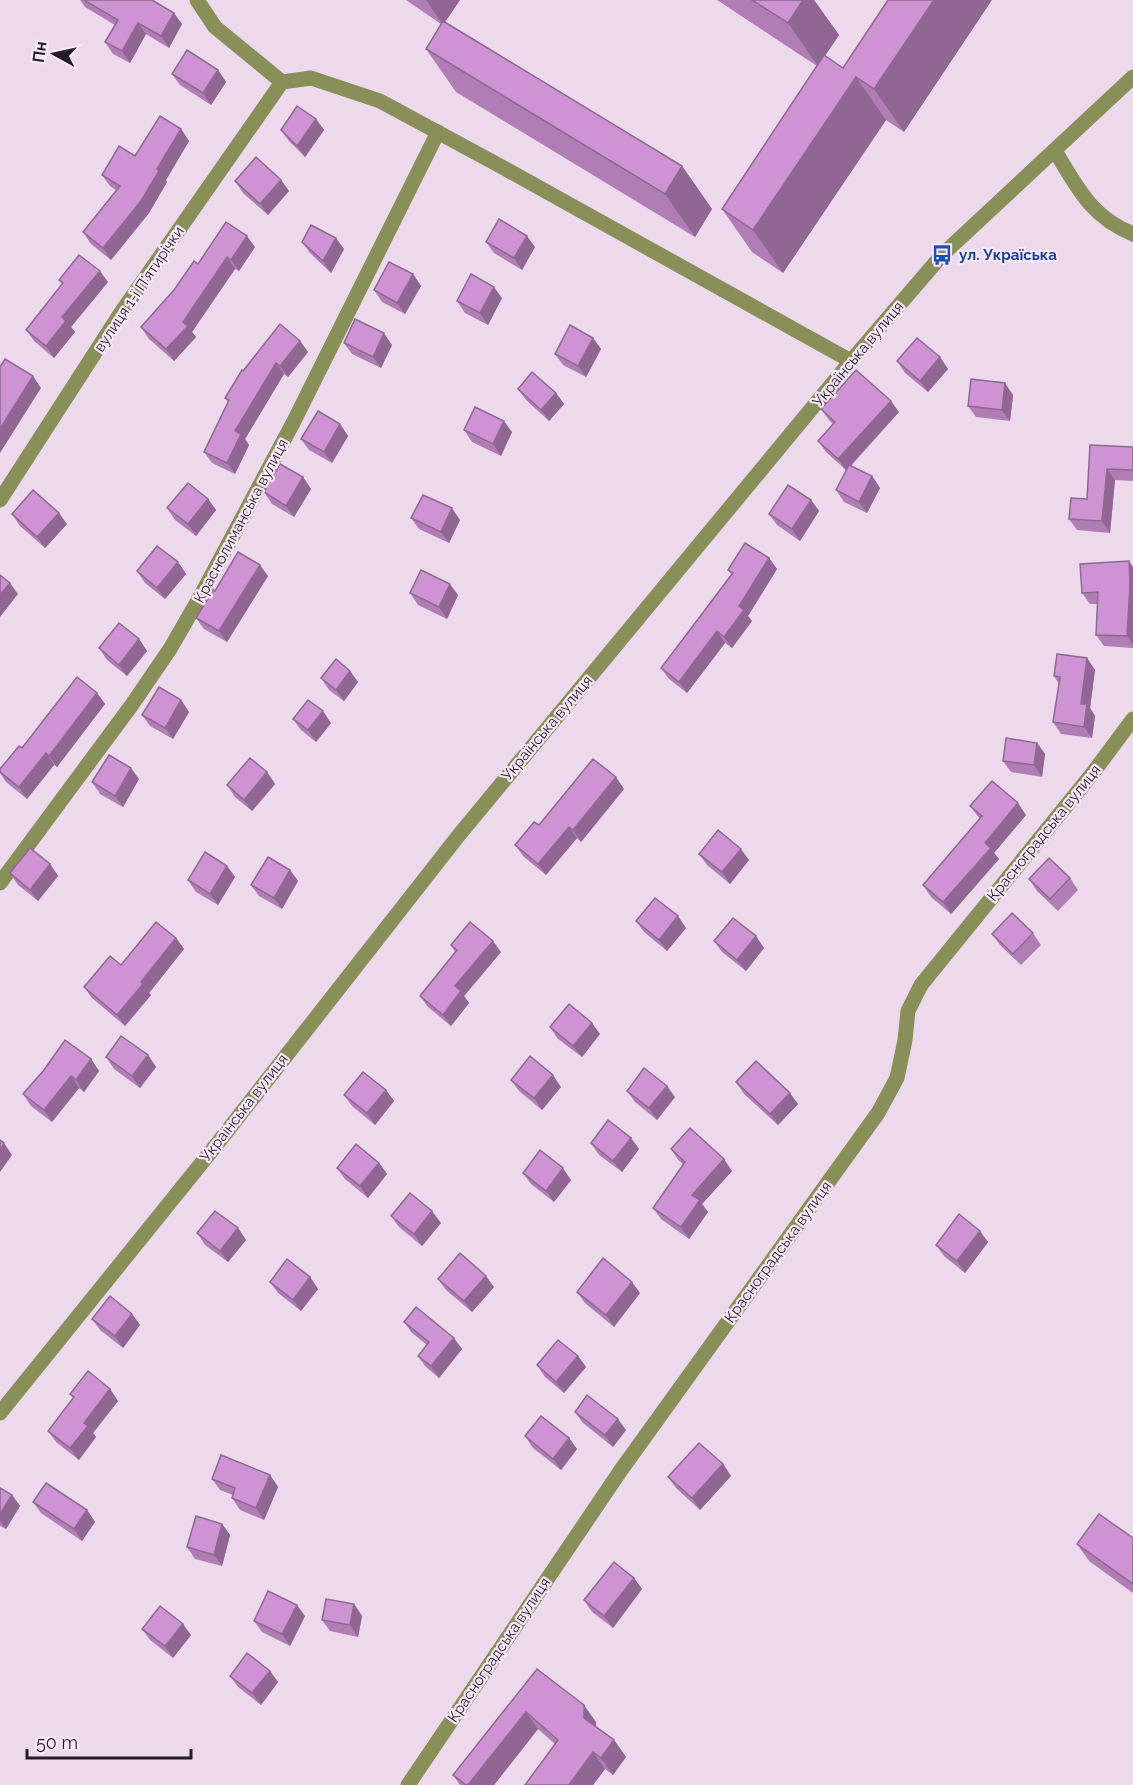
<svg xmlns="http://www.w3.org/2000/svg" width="1133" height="1785" viewBox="0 0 1133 1785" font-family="Raleway,sans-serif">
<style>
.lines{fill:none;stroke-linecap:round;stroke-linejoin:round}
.minor{stroke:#888f58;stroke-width:15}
.tertiary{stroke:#888f58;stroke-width:15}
.wall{fill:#b07eb5}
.shaded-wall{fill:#906793}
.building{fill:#cd93d2;stroke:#906793;stroke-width:1.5}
.labels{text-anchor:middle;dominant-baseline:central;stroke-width:4.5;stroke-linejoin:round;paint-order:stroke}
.transit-label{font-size:15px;font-weight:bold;fill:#164399;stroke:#f9e7f9;text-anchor:start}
.street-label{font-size:15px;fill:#241e24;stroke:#f9e7f9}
</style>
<rect width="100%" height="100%" fill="#ecdaec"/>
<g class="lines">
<g class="minor">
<polyline points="197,0 215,27 282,82 311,78 380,101 504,168 851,361"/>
<path d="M1055 151C1078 188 1090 216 1133 234"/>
<polyline points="0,500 120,314 282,82"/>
<polyline points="0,883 131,706 170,649 200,597 293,423 438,132"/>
<polyline points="408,1785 621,1470 878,1113 897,1078 905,1040 908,1011 921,985 1092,774 1133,719"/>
</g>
<polyline class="tertiary" points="0,1413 217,1144 459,835 851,361 942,255 1133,77"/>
</g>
<g class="wall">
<polygon points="80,0 152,0 182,24 169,48 146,34 130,63 113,54 105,42 115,25 85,7"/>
<polygon points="406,0 460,0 445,22 682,166 712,209 695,237 456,92 426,49 441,24"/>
<polygon points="717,0 814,0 839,35 825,56 843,68 888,0 904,132 886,120 783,273 752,252 722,209 817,66"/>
<polygon points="218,70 226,82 211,105 180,85 172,74"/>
<polygon points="316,119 324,130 305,157 289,141 281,130"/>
<polygon points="181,129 189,141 166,180 167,182 149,213 111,260 91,244 83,232 116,190 110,186 102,175"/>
<polygon points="281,180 289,191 268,215 243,193 235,181"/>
<polygon points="302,242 344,249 331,273 310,253"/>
<polygon points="486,242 535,247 522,270 494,253"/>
<polygon points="255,247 239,271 235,269 192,332 196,337 174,361 149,339 141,327 198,264"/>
<polygon points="413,274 421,286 405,314 382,302 374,290"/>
<polygon points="59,280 108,282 71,327 75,332 54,358 34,341 26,330 62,284"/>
<polygon points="502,298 488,325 465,313 457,301"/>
<polygon points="593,338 601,349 586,377 563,365 555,354"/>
<polygon points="300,341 308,352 288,377 284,374 245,439 249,445 235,474 212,463 204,452 228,402 225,398 243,371"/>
<polygon points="344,343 392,345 381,368 352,354"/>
<polygon points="940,357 948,369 928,392 905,373 897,361"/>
<polygon points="518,389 556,393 564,404 549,421 526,400"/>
<polygon points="1013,395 1010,421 976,417 968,406"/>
<polygon points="821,409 899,412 851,466 872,476 880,488 867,513 844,502 836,490 846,470 826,452 818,441 833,424 829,420"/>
<polygon points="340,424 348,436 332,463 309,450 301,439"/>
<polygon points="464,430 512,432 501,456 472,442"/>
<polygon points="1090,445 1133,447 1133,481 1115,480 1110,533 1077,530 1069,519 1087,499"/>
<polygon points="303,477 311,489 294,517 272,504 264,492"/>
<polygon points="208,499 216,510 196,536 175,520 167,508"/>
<polygon points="811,500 819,511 800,541 777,525 769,514"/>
<polygon points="12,514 67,524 45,548 20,526"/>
<polygon points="411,518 460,520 449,543 419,529"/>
<polygon points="769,558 777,569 748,616 752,621 732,648 725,643 687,693 669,679 661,668 731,574 728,570"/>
<polygon points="178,562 186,574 165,599 145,583 137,571"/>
<polygon points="1133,567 1133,648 1104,646 1096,635 1098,604 1090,604 1082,593"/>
<polygon points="268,576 227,642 204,629 196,618 215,591"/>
<polygon points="410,593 458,595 447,619 418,605"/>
<polygon points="139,639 147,651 127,676 107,660 99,648"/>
<polygon points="1087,658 1095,670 1090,708 1095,716 1092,738 1061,734 1053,722 1059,684 1054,676"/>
<polygon points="350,671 358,682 344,701 329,690 321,678"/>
<polygon points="97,693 105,704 57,767 54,765 27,799 6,782 0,773 0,769 22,748"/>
<polygon points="181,700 189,712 173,739 150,726 142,715"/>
<polygon points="293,719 331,723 316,742 301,730"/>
<polygon points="1037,743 1045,754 1042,777 1011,772 1003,761"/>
<polygon points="267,772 275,784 252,811 235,797 227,785"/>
<polygon points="139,779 123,807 100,794 92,782"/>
<polygon points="624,789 581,842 577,838 546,875 524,857 515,845 539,825"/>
<polygon points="970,806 1026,815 994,853 999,859 951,914 931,897 923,885 980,819"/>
<polygon points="699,854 749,860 730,884 707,865"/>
<polygon points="50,864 58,876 38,901 18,885 10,873"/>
<polygon points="227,866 235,877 218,905 196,892 188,880"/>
<polygon points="290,870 298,881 282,909 259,896 251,885"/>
<polygon points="1070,878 1078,890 1058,911 1037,891 1029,879"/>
<polygon points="636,921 686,928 667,951 644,932"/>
<polygon points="1033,933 1041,945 1021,965 1000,945 992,934"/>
<polygon points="176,938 184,949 149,993 151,995 125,1026 92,998 84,987 121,965"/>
<polygon points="714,941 764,948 746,971 722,952"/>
<polygon points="451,945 501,952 464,996 469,1003 451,1026 428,1007 420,996 455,952"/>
<polygon points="550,1027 600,1034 582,1057 558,1039"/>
<polygon points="148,1055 156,1067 140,1088 114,1069 106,1057"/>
<polygon points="91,1059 99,1071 84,1092 79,1088 52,1122 31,1106 23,1094"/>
<polygon points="511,1080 561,1087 542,1110 519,1091"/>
<polygon points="736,1082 798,1104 778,1125 744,1094"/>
<polygon points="386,1090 394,1101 375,1125 352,1106 344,1095"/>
<polygon points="627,1091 675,1097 657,1120 635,1102"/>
<polygon points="631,1138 639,1149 622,1172 599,1155 591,1143"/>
<polygon points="671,1149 732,1171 702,1204 708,1212 689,1239 661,1219 653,1208 683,1164 679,1161"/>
<polygon points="379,1163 387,1174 368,1198 345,1179 337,1168"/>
<polygon points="523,1173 571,1180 554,1202 531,1184"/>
<polygon points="391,1216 441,1223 422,1246 399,1227"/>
<polygon points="238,1228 246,1240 228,1262 205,1245 197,1233"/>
<polygon points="988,1242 965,1273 944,1256 936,1245"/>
<polygon points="310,1277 318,1289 301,1311 278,1293 270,1282"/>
<polygon points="438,1279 494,1287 472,1312 446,1290"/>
<polygon points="577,1292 640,1293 614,1327 585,1303"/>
<polygon points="132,1314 140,1325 123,1348 100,1330 92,1319"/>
<polygon points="404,1322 462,1349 439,1378 426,1367 418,1356 427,1345 412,1333"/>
<polygon points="578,1356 586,1367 564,1393 545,1377 537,1365"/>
<polygon points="110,1389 118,1401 93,1433 96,1437 79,1460 56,1442 48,1431 73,1398 70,1394"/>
<polygon points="575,1412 626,1430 613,1447 583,1423"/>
<polygon points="525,1436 569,1438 577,1449 561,1470 533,1448"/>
<polygon points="723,1464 731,1476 700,1510 676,1488 668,1477"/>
<polygon points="270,1475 278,1487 264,1520 240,1510 232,1498 233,1495 220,1490 212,1479"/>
<polygon points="0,1488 12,1495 20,1506 6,1529 0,1526"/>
<polygon points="33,1502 87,1510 95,1522 82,1541 41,1513"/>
<polygon points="222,1524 230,1535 222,1566 195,1559 187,1547"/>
<polygon points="1133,1538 1133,1593 1089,1561 1077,1544"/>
<polygon points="634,1578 642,1589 613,1628 592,1612 584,1600"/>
<polygon points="354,1604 362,1616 358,1637 330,1631 322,1620"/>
<polygon points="305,1616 290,1646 262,1632 254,1621"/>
<polygon points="142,1629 191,1635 173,1658 150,1640"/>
<polygon points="537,1669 596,1722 596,1727 614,1740 626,1757 613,1775 605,1769 593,1785 525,1785 555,1744 538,1729 494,1785 460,1785 453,1775"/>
<polygon points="270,1671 278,1682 261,1705 238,1687 230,1676"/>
</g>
<g class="shaded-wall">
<polygon points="426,0 460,0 443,25"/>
<polygon points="803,0 814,0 839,35 818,66 788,23"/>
<polygon points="934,0 992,0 904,132 874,89"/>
<polygon points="174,13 182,24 169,48 161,36"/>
<polygon points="138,23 146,34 130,63 122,51"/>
<polygon points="218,70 226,82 211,105 203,93"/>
<polygon points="856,77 886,120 783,273 753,230"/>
<polygon points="316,119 324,130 305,157 297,146"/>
<polygon points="181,129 189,141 166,180 167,182 149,213 111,260 103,248 157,169"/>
<polygon points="682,166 712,209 695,237 665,194"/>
<polygon points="281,180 289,191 268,215 260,204"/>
<polygon points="247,236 255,247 239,271 231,260"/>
<polygon points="527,236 535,247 522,270 514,258"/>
<polygon points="336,238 344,249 331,273 323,261"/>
<polygon points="227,257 235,269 192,332 196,337 174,361 166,349 183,322"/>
<polygon points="100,271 108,282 71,327 75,332 54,358 46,346 62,317"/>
<polygon points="413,274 421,286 405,314 397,303"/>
<polygon points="494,287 502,298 488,325 480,313"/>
<polygon points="384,333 392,345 381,368 373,357"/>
<polygon points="593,338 601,349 586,377 578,366"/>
<polygon points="300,341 308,352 288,377 280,366"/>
<polygon points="940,357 948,369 928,392 920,381"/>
<polygon points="276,363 284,374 245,439 249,445 235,474 227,463 235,431"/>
<polygon points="33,376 41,388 0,453 0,429"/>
<polygon points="1005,383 1013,395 1010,421 1002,410"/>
<polygon points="556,393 564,404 549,421 541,410"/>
<polygon points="891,401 899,412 846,470 838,459"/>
<polygon points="504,421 512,432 501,456 493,444"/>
<polygon points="340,424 348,436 332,463 324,452"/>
<polygon points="1107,469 1115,480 1110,533 1102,521"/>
<polygon points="872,476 880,488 867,513 859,502"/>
<polygon points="303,477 311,489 294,517 286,506"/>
<polygon points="208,499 216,510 196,536 188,524"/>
<polygon points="811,500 819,511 800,541 792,529"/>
<polygon points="452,508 460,520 449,543 441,532"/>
<polygon points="59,513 67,524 45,548 37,537"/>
<polygon points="769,558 777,569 748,616 752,621 732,648 724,637 739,606"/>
<polygon points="1129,561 1133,567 1133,645 1127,636"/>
<polygon points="178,562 186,574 165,599 157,588"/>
<polygon points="260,565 268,576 227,642 219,631"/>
<polygon points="10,583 18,594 0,617 0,595"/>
<polygon points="450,584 458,595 447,619 439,607"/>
<polygon points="717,631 725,643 687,693 679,682"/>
<polygon points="139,639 147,651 127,676 119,665"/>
<polygon points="1087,658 1095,670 1090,708 1095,716 1092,738 1084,727 1081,704"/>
<polygon points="350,671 358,682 344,701 336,690"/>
<polygon points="97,693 105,704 57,767 49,756"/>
<polygon points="181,700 189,712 173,739 165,728"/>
<polygon points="323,711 331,723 316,742 308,730"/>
<polygon points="1037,743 1045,754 1042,777 1034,765"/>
<polygon points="46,753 54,765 27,799 19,787"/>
<polygon points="131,768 139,779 123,807 115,796"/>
<polygon points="267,772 275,784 252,811 244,800"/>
<polygon points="616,777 624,789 581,842 573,830"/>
<polygon points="1018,803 1026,815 994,853 999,859 951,914 943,902 985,843"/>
<polygon points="569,827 577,838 546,875 538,864"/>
<polygon points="741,849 749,860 730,884 722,872"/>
<polygon points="50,864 58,876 38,901 30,890"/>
<polygon points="227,866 235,877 218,905 210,894"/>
<polygon points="290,870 298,881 282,909 274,898"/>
<polygon points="678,916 686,928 667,951 659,940"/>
<polygon points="756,936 764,948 746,971 737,960"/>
<polygon points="176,938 184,949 149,993 151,995 125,1026 117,1015 141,982"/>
<polygon points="493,941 501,952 464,996 469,1003 451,1026 443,1015 455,986"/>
<polygon points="592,1023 600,1034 582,1057 573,1046"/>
<polygon points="148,1055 156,1067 140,1088 132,1076"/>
<polygon points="91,1059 99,1071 84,1092 76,1080"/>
<polygon points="553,1075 561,1087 542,1110 534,1098"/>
<polygon points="71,1076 79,1088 52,1122 44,1110"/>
<polygon points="667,1086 675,1097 657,1120 649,1108"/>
<polygon points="386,1090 394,1101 375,1125 367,1113"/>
<polygon points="790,1093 798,1104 778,1125 770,1114"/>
<polygon points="631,1138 639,1149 622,1172 613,1161"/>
<polygon points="4,1143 12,1155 0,1172 0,1150"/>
<polygon points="724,1159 732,1171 702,1204 708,1212 689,1239 681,1227 692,1195"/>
<polygon points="379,1163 387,1174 368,1198 360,1186"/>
<polygon points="563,1168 571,1180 554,1202 546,1191"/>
<polygon points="432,1211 441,1223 422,1246 414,1234"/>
<polygon points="238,1228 246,1240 228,1262 220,1251"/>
<polygon points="980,1231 988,1242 965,1273 957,1261"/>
<polygon points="486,1276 494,1287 472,1312 464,1301"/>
<polygon points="310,1277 318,1289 301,1311 293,1300"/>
<polygon points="632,1282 640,1293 614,1327 606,1315"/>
<polygon points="132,1314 140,1325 123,1348 115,1336"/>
<polygon points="454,1338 462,1349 439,1378 431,1366"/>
<polygon points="578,1356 586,1367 564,1393 556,1382"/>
<polygon points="110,1389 118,1401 93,1433 96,1437 79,1460 70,1448 84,1423"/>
<polygon points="618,1419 626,1430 613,1447 605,1435"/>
<polygon points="569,1438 577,1449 561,1470 553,1459"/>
<polygon points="723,1464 731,1476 700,1510 692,1498"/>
<polygon points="270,1475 278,1487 264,1520 256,1508"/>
<polygon points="12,1495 20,1506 6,1529 0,1521 0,1514"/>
<polygon points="87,1510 95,1522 82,1541 74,1529"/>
<polygon points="222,1524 230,1535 222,1566 214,1555"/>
<polygon points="634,1578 642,1589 613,1628 604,1616"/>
<polygon points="354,1604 362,1616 358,1637 350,1625"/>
<polygon points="297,1605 305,1616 290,1646 282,1634"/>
<polygon points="183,1624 191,1635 173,1658 165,1646"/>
<polygon points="270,1671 278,1682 261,1705 252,1693"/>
<polygon points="584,1705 596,1722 596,1735 584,1718"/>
<polygon points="526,1712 538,1729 494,1785 468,1785"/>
<polygon points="614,1740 626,1757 613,1775 601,1758"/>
<polygon points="593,1752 605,1769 593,1785 569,1785"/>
</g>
<g class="building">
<polygon points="84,0 152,0 174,13 161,36 138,23 122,51 105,42 118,20"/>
<polygon points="752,0 803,0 788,23"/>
<polygon points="888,0 934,0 874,89 856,77 753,230 722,209 824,55 843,68"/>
<polygon points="443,21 682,166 665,194 426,49"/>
<polygon points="187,50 218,70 203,93 172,74"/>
<polygon points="297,106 316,119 297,146 281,130"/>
<polygon points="160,116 181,129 157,169 159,171 141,201 103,248 83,232 120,186 102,175 119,146 135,156"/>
<polygon points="256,157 281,180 260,204 235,181"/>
<polygon points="499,219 527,236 514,258 486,242"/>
<polygon points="226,222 247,236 231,260 227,257 183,322 188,326 166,349 141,327 174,290 194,261 198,264"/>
<polygon points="311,225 336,238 323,261 302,242"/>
<polygon points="79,255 100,271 62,317 66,321 46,346 26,330 63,283 59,280"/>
<polygon points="389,262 413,274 397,303 374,290"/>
<polygon points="471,274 494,287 480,313 457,301"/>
<polygon points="355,319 384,333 373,357 344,343"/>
<polygon points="280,324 300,341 280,366 276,363 235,431 241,434 227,463 204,452 229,400 225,398 242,370 243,371"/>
<polygon points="570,325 593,338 578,366 555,354"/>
<polygon points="917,338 940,357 920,381 897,361"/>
<polygon points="5,359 33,376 0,429 0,367"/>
<polygon points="856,370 891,401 838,459 818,441 835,422 821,409"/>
<polygon points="532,372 556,393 541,410 518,389"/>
<polygon points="971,379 1005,383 1002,410 968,406"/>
<polygon points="475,407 504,421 493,444 464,430"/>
<polygon points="318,411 340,424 324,452 301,439"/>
<polygon points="1090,445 1133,447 1133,470 1107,469 1102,521 1069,519 1071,498 1087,499"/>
<polygon points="280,464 303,477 286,506 264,492"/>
<polygon points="849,465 872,476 859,502 836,490"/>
<polygon points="188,483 208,499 188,524 167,508"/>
<polygon points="788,485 811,500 792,529 769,514"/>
<polygon points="33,490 59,513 37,537 12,514"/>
<polygon points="423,495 452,508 441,532 411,518"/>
<polygon points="745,543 769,558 739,606 744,610 724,637 717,631 679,682 661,668 733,573 728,570"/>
<polygon points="157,546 178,562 157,588 137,571"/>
<polygon points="238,552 260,565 219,631 196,618 213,590 215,591"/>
<polygon points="1129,561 1130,584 1127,636 1096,635 1098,592 1082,593 1080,564"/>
<polygon points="421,570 450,584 439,607 410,593"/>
<polygon points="0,575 10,583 0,595"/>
<polygon points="119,623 139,639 119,665 99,648"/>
<polygon points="1057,654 1087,658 1081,704 1087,704 1084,727 1053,722 1060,677 1054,676"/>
<polygon points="336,659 350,671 336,690 321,678"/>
<polygon points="77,677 97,693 49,756 46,753 19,787 0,772 0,769 19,746 22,748"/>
<polygon points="159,687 181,700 165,728 142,715"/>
<polygon points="308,700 323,711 308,730 293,719"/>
<polygon points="1006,738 1037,743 1034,765 1003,761"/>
<polygon points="109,755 131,768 115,796 92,782"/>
<polygon points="250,758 267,772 244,800 227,785"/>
<polygon points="593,759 616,777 573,830 569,827 538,864 515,845 534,822 539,825"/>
<polygon points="992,781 1018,803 985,843 991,848 943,902 923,885 982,816 970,806"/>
<polygon points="718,830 741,849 722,872 699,854"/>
<polygon points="30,848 50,864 30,890 10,873"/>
<polygon points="205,852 227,866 210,894 188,880"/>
<polygon points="268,857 290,870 274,898 251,885"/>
<polygon points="1049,858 1070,878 1050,899 1029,879"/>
<polygon points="655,898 678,916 659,940 636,921"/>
<polygon points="1012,913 1033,933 1013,954 992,934"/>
<polygon points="733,918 756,936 737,960 714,941"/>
<polygon points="156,922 176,938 141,982 143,984 117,1015 84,987 110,956 121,965"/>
<polygon points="470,922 493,941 455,986 461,991 443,1015 420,996 457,950 451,945"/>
<polygon points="569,1004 592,1023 573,1046 550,1027"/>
<polygon points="121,1036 148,1055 132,1076 106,1057"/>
<polygon points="65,1040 91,1059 76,1080 71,1076 44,1110 23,1094 44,1070"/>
<polygon points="530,1056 553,1075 534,1098 511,1080"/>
<polygon points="756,1061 790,1093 770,1114 736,1082"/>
<polygon points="644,1068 667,1086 649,1108 627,1091"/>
<polygon points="363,1072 386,1090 367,1113 344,1095"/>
<polygon points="608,1120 631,1138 613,1161 591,1143"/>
<polygon points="690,1128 724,1159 692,1195 700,1200 681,1227 653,1208 685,1162 671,1149"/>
<polygon points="0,1140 4,1143 0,1150"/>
<polygon points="356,1144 379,1163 360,1186 337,1168"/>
<polygon points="540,1150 563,1168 546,1191 523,1173"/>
<polygon points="410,1193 432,1211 414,1234 391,1216"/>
<polygon points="215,1211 238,1228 220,1251 197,1233"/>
<polygon points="959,1214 980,1231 957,1261 936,1245"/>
<polygon points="460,1253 486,1276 464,1301 438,1279"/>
<polygon points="603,1258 632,1282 606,1315 577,1292"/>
<polygon points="287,1259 310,1277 293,1300 270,1282"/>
<polygon points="110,1296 132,1314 115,1336 92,1319"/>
<polygon points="416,1307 454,1338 431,1366 418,1356 429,1342 404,1322"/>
<polygon points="558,1340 578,1356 556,1382 537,1365"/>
<polygon points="88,1371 110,1389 84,1423 88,1426 70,1448 48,1431 74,1397 70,1394"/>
<polygon points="587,1395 618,1419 605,1435 575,1412"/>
<polygon points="541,1416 569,1438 553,1459 525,1436"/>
<polygon points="699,1443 723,1464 692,1498 668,1477"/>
<polygon points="221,1455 270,1475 256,1508 232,1498 235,1488 212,1479"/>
<polygon points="46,1483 87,1510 74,1529 33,1502"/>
<polygon points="0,1488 12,1495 0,1514"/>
<polygon points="1099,1514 1133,1538 1133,1584 1077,1544"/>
<polygon points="196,1516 222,1524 214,1555 187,1547"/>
<polygon points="614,1562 634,1578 604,1616 584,1600"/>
<polygon points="268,1591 297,1605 282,1634 254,1621"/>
<polygon points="326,1599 354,1604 350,1625 322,1620"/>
<polygon points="160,1606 183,1624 165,1646 142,1629"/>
<polygon points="247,1653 270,1671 252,1693 230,1676"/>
<polygon points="537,1669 584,1705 584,1718 614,1740 601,1758 593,1752 569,1785 525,1785 558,1740 526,1712 468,1785 466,1785 453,1775"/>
</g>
<defs>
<g id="bus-bare" transform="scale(1.62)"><path d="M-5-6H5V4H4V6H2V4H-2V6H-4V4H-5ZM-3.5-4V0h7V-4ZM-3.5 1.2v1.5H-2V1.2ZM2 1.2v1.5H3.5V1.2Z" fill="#1a4fb4" stroke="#f9e7f9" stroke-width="2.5" paint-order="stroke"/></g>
</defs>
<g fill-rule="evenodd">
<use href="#bus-bare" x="942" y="255"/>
</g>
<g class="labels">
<g class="transit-label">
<text x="959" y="255">ул. Україська</text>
</g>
<g class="street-label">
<text transform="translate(139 289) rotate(-56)">вулиця 1-ї П'ятирічки</text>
<text transform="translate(858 354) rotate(-50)">Українська вулиця</text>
<text transform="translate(241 521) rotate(-62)">Краснолиманська вулиця</text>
<text transform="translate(547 728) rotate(-50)">Українська вулиця</text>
<text transform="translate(1044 833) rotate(-51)">Красноградська вулиця</text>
<text transform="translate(244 1108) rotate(-52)">Українська вулиця</text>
<text transform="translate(778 1252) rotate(-54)">Красноградська вулиця</text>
<text transform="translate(499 1650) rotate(-56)">Красноградська вулиця</text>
</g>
</g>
<g transform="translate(54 54) rotate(278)" stroke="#f9e7f9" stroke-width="4.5" paint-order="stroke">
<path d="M0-4.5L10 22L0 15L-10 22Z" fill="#241e24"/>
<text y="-9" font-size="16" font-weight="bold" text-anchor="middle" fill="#241e24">Пн</text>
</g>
<path d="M27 1749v9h164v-9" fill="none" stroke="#241e24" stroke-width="3"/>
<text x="36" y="1749" font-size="18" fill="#241e24" stroke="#f9e7f9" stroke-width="4.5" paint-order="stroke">50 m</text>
</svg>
